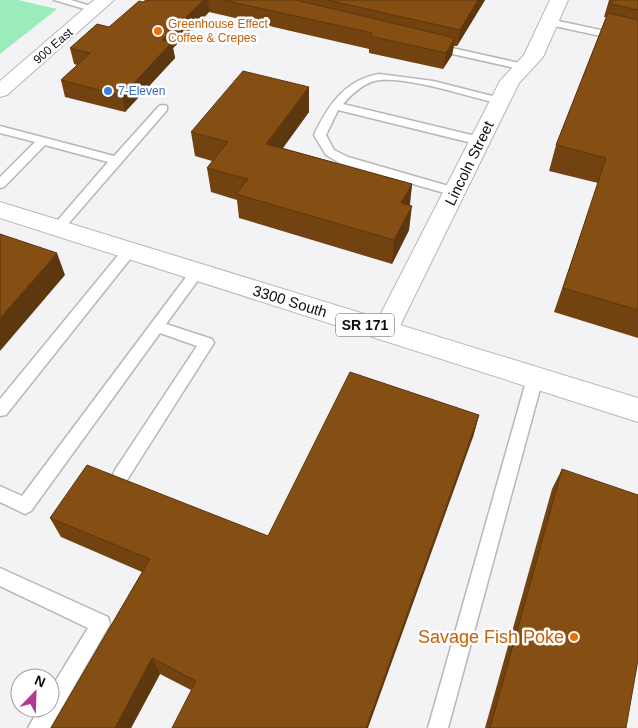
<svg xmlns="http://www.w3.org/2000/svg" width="638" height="728" viewBox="0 0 638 728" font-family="Helvetica,sans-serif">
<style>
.green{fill:#9aecbb}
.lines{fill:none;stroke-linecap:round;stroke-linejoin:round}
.service-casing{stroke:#b7b7ba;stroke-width:3}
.minor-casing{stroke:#b7b7ba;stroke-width:2}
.tertiary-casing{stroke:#b7b7ba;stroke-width:2}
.primary-casing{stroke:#b7b7ba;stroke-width:2}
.service{fill:#fff;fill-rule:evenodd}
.minor{fill:#fff;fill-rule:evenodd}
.tertiary{fill:#fff;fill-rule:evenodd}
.primary{fill:#fff;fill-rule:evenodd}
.wall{fill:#724310}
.shaded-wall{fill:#5d370d}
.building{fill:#854e13;stroke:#5d370d}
.food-dot{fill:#e8710a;stroke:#fff;stroke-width:2}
.shop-dot{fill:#3f7fe0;stroke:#fff;stroke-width:2}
.labels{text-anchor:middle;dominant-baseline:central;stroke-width:5;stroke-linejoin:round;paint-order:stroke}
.far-food-label{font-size:12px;fill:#c56008;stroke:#fff;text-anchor:start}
.far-street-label{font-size:12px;fill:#0c0c0d;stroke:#fff}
.far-shop-label{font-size:12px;fill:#366cbe;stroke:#fff;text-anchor:start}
.shield{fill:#fff;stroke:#555556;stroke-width:1}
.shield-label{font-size:14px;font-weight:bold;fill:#0c0c0d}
.street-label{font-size:15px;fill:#0c0c0d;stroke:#fff}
.near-food-label{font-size:18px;fill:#c56008;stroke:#fff;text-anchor:end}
</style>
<rect width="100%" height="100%" fill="#f3f3f6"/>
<polygon class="green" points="0,0 18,0 57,9 0,54"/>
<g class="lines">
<g class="service-casing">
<g id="service">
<polygon points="54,0 71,0 100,9 95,12"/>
<polygon points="549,19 638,38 638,44 545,24 545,20"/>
<polygon points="434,44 524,64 529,67 524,70 430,49 429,47"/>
<path d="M379 74 433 81 504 99 506 101 500 104C470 97 402 74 374 81 361 85 351 95 343 104L484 138 486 141 480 145 338 110 326 135 334 150 348 157 459 189 461 192 459 195 455 196 340 163 326 155 314 135C328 105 345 80 379 74Z"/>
<polygon points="163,105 167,106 167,110 62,231 57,232 51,228 108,162 45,145 4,187 0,188 0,177 35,142 0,133 0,126 114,156 159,106"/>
<polygon points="129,246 134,248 136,251 134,254 6,415 0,416 0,399 124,248"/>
<polygon points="197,267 204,272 166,324 212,339 214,343 127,480 121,482 115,480 113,475 115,470 197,346 160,333 31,511 25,514 0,502 0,486 22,496 192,269"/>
<polygon points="535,372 540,374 543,378 448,728 428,728 527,378 530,374"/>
<polygon points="0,568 108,617 110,624 50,728 28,728 39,708 50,708 50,690 88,628 0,586"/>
</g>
</g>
<g class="minor-casing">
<polygon id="minor" points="550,0 568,0 543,57 519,83 394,338 385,341 376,338 372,331 500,81 524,55"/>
</g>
<g class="tertiary-casing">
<polygon id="tertiary" points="94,0 114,0 7,95 0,97 0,81"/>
</g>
<g class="primary-casing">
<polygon id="primary" points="0,202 638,398 638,422 0,218"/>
</g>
<use href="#service" class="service"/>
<use href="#minor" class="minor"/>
<use href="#tertiary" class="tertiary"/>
<use href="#primary" class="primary"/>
</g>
<g class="wall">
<polygon points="146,0 485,0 457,46 454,46 452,55 443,69 369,53 369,49 209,12 173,48 175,58 125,112 65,97 61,80 77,65 74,64 70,48 109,27"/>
<polygon points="609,0 638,0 638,338 554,312 598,183 549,171 556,145 606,17 604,17"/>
<polygon points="309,87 309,112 283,148 412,184 410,205 409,230 392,264 239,218 237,200 211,192 207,168 212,161 195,156 191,132"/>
<polygon points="479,415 473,437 191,690 160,674 131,728 51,728 142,572 61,537 50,518 268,536"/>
<polygon points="562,469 626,728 485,728 552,489"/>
</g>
<g class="shaded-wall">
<polygon points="204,0 208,0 209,12 173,48 175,58 125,112 122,96 162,40"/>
<polygon points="478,0 485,0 457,46 460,30"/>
<polygon points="455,38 452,55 443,69 446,53"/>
<polygon points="309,87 309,112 268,168 266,144"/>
<polygon points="412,184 409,208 401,203"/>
<polygon points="412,206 409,230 392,264 394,240"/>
<polygon points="57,253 65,275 0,351 0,318"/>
<polygon points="479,415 473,437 368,728 366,728"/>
<polygon points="152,658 160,674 131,728 115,728"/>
</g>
<g class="building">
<polygon points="146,0 204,0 162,40 172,42 122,96 61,80 90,53 70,48 97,24 109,27 139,1 143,2"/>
<polygon points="223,0 296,0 455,38 446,53 370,36 372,33"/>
<polygon points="327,0 478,0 460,30"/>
<polygon points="613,0 638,0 638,10 611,4"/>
<polygon points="608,13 638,20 638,310 563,288 606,158 556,145"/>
<polygon points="243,71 309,87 266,144 412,184 401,203 412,206 394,240 236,194 248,179 207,168 228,142 191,132"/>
<polygon points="0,234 57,253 0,318"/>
<polygon points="350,372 479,415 366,728 172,728 196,681 152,658 115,728 51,728 150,559 50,518 87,465 268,536"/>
<polygon points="562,469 638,495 638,660 626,728 490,728"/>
</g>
<g class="food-dot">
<circle cx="158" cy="31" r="5"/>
<circle cx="574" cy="637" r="5"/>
</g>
<circle class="shop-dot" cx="108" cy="91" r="5"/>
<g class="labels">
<g class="far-food-label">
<text x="168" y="24">Greenhouse Effect<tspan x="168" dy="14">Coffee &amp; Crepes</tspan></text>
</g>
<g class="far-street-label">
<text transform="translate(53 46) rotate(-41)">900 East</text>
</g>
<g class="far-shop-label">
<text x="118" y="91">7-Eleven</text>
</g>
<rect class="shield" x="336" y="313.5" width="58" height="23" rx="4"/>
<g class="shield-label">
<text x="365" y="325">SR 171</text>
</g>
<g class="street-label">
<text transform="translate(469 163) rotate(-64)">Lincoln Street</text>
<text transform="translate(290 301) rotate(17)">3300 South</text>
</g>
<g class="near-food-label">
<text x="564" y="637">Savage Fish Poke</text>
</g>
</g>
<g transform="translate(35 693) rotate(23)"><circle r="24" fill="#ffffff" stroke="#9e9e9e"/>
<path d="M0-4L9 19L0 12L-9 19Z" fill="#b23a8e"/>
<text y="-8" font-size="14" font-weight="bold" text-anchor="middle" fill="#0c0c0d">N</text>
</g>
</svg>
